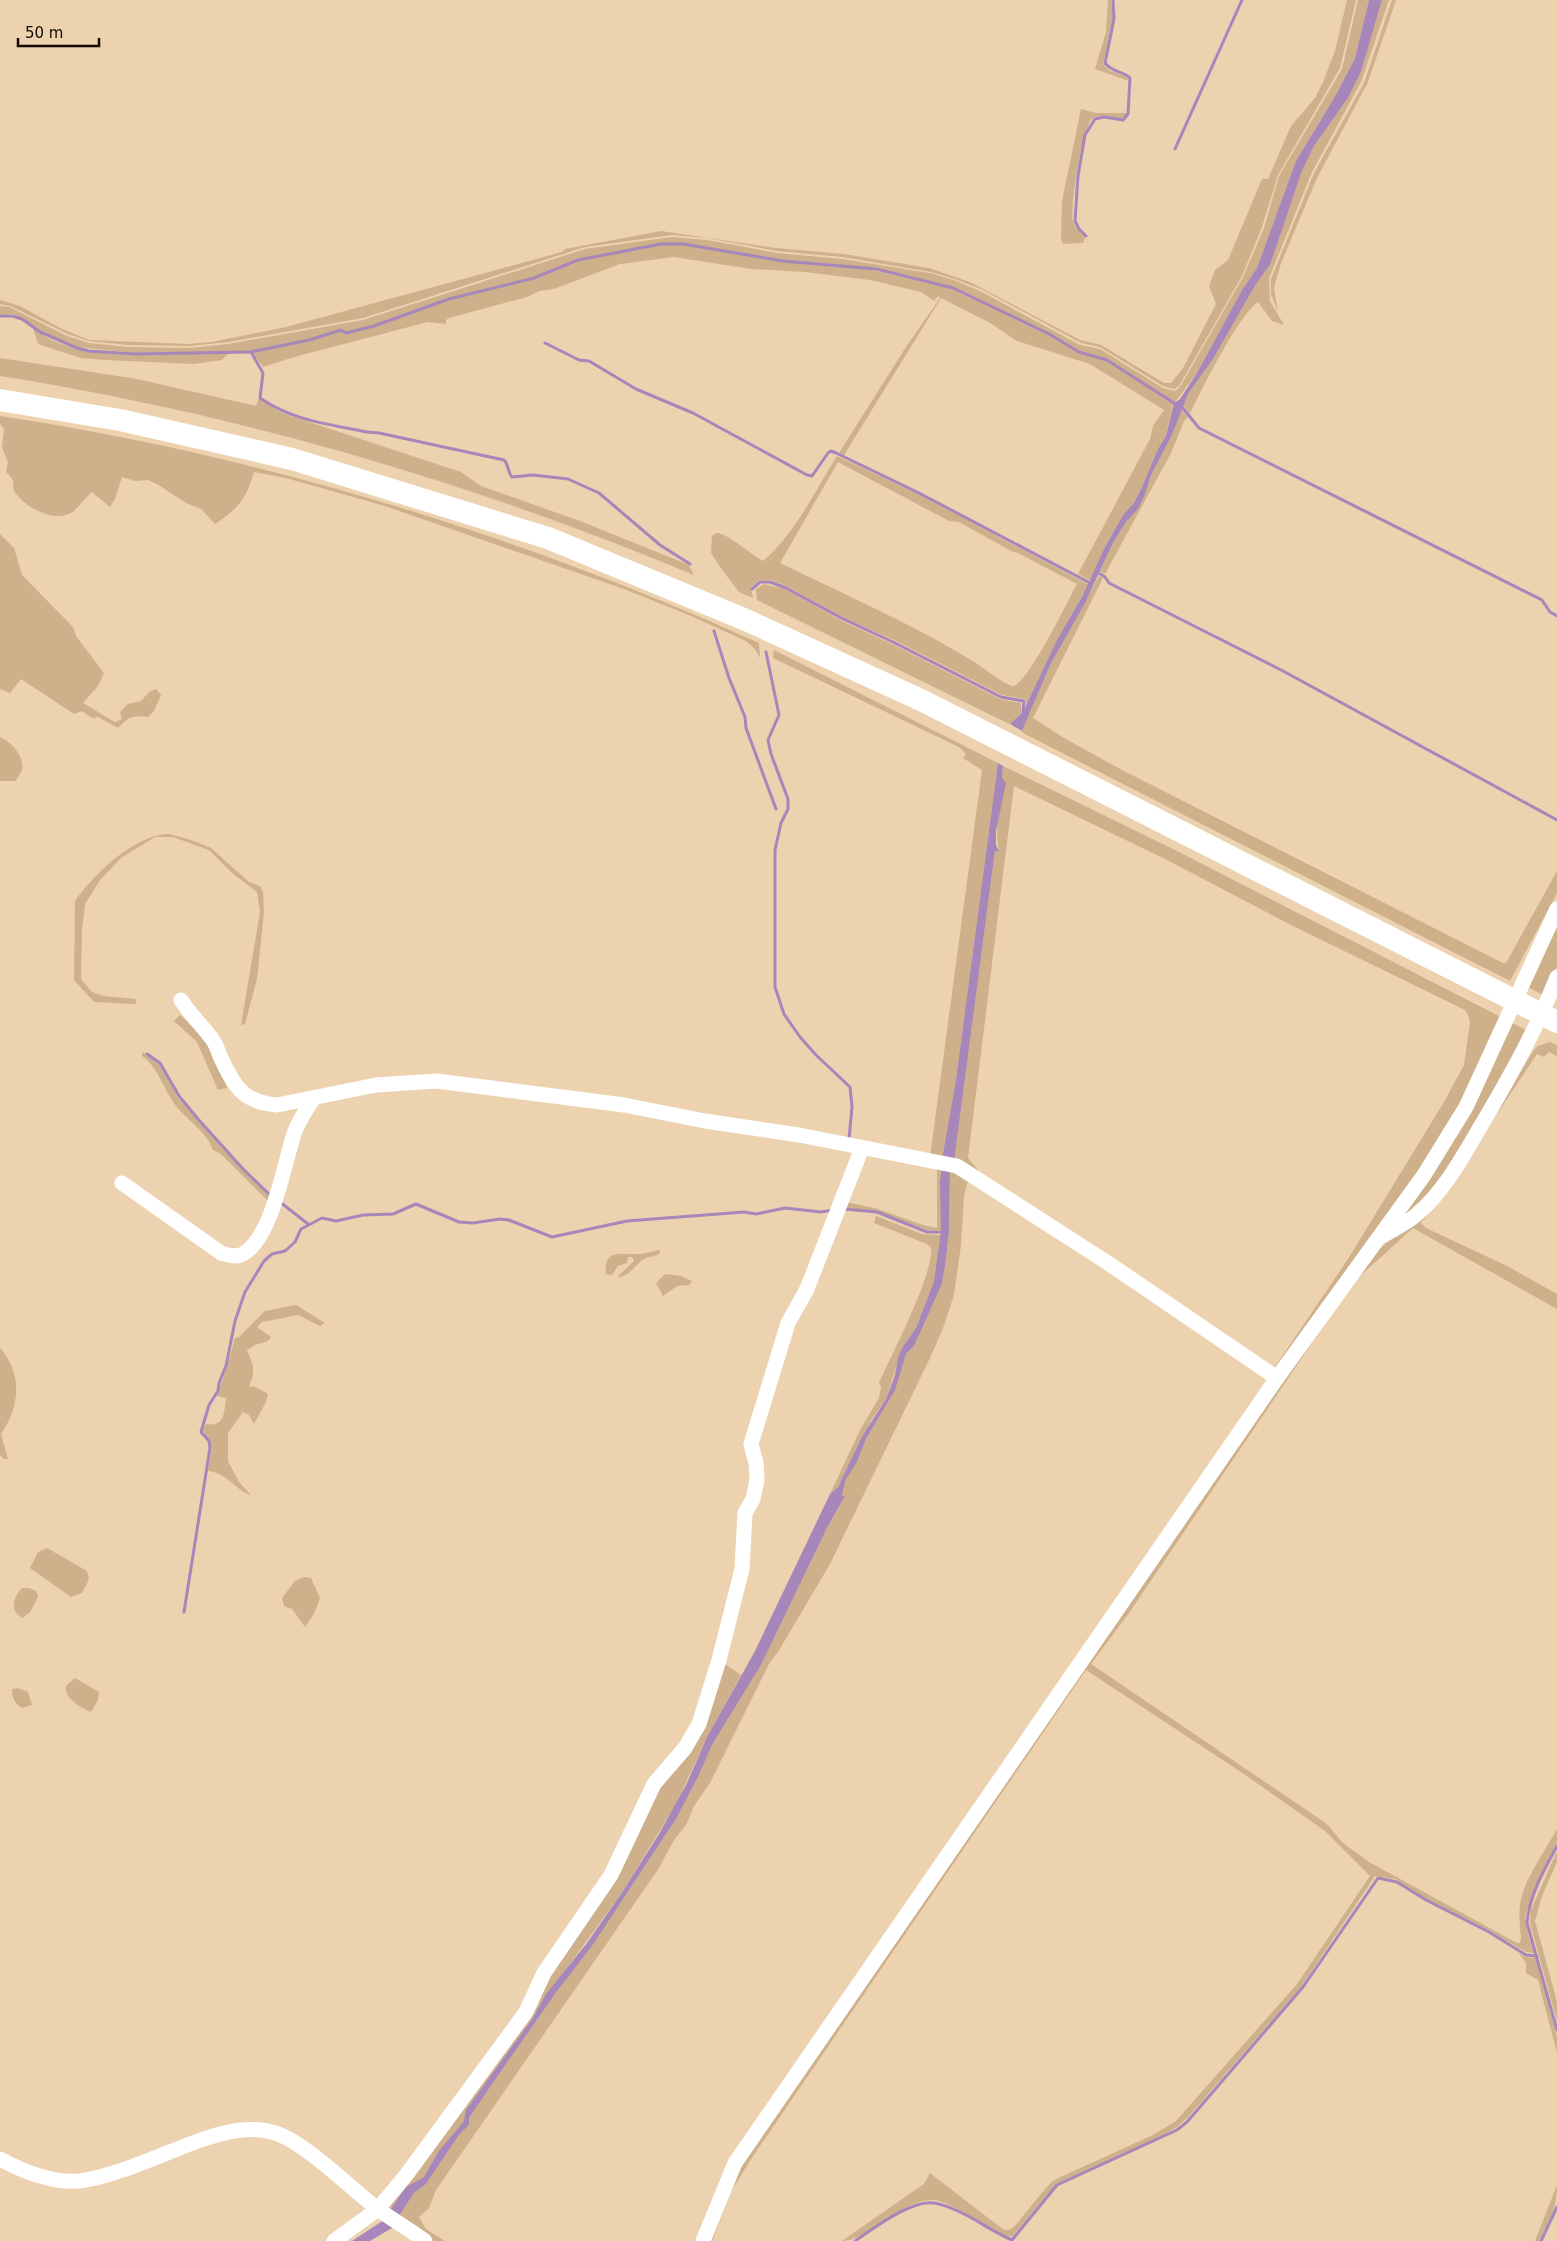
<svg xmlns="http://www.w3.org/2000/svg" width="1557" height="2241" viewBox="0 0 1557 2241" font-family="'DejaVu Sans',sans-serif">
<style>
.green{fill:#ceb08b;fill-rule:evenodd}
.water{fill:#a786ba}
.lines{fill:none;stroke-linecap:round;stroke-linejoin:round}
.stream{stroke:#a786ba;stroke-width:3}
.minor{stroke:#fff;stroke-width:15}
.highway{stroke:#fff;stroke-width:22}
</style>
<rect width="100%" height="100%" fill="#edd2b0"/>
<g class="green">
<polygon points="1108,0 1111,0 1113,18 1103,64 1110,71 1127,77 1129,81 1095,69 1106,32"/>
<polygon points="1347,0 1356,0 1340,68 1278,175 1262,227 1242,276 1179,386 1174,389 1163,386 1100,347 1081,343 983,290 955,279 931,272 842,257 777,251 707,238 672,235 585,247 363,318 228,342 190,346 128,345 89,341 68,334 10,306 0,304 0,300 20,306 60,328 89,340 188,344 212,342 286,327 562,252 565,249 661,231 776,248 844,254 929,268 970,282 1080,340 1101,345 1164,383 1171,383 1183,368 1216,304 1209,286 1215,270 1228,260 1262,179 1268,179 1291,126 1315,98 1323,82 1335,51"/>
<polygon points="1358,0 1369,0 1355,58 1337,93 1296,161 1257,268 1242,290 1197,373 1175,402 1108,359 1080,351 1049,333 953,287 876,268 783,260 684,243 660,243 578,259 534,277 449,298 374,325 346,332 341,329 309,339 250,351 136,353 77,347 40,331 22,318 12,314 0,315 0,306 9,307 67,336 89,343 128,347 190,348 228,344 363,320 585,249 672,237 707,240 777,253 842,259 930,273 954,280 982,292 1080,345 1100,349 1163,388 1175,391 1180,387 1243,277 1264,228 1279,176 1342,69"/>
<path d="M1382 0H1389L1361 82 1312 172 1269 278 1270 301 1284 325 1272 321 1258 302C1240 313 1200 392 1190 414L1183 405 1188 394 1213 359 1256 284 1270 265 1302 171 1314 146 1348 98 1361 72Z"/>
<polygon points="1392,0 1396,0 1368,82 1317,178 1281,263 1274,288 1278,312 1271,294 1271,279 1314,173 1364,83"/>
<path d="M1081 109 1096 113H1127L1123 119C1114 118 1100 113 1092 119 1082 129 1070 206 1073 222 1075 228 1081 233 1085 237L1083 243 1063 244 1061 239 1062 201Z"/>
<polygon points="661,245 683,245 782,262 863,268 952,289 1048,335 1079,353 1107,361 1173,404 1166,436 1158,449 1142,487 1134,503 1123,515 1105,547 1091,581 1078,574 1150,439 1153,426 1164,410 1090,364 1017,341 990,323 941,298 844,455 839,453 904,350 940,298 938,296 934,301 921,292 870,280 805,272 751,269 674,257 620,264 554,289 540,291 527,297 449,318 446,320 446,324 428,322 294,357 263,367 252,352 310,341 341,331 346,334 375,327 450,300 535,279 579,261"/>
<path d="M33 328C70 361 155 356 202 353 211 353 220 354 229 353L222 360 194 364 105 360 81 358 38 344Z"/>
<path d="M0 358 137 379 256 406 259 398 278 411 291 416 461 472 481 486 580 521 689 565 694 575C471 482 239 414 0 376Z"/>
<polygon points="1181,409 1188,417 1184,421 1171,453 1105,574 1100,572 1114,541 1126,522 1138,509 1144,497 1151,475 1171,437"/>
<path d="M0 416C263 456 517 534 759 643L760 658 755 649 746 641 691 616 624 589 385 506 286 478 254 472C247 498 238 509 215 524L201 509 186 503 157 484 148 480 135 481 122 477 115 499 110 507 92 492C83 499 76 513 66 515 49 520 24 506 15 492 12 488 14 486 13 481 12 478 8 474 6 472L8 462 2 448 4 429 0 424Z"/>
<path d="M837 456 920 495 1089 585 1057 640 1026 706V699L1002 695 894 640 841 617 786 586 771 580H759L751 587 753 598 739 592 720 567 711 553 712 536 716 533C726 532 752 555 763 561 795 534 815 491 837 456ZM838 462 949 521 959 522 1011 551 1018 553 1077 584C1067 602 1030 680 1014 686 1009 688 982 667 976 663 914 625 846 595 780 563Z"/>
<path d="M0 534 14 548 22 575 73 627 76 636 104 673 98 686 83 703 115 722 122 719 120 712 128 704 141 701 149 692 156 689 161 695 154 711 148 717C133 715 128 717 118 728L98 717 92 718 82 711 74 714 21 679 10 693 0 689Z"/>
<polygon points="1099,576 1103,578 1033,718 1064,738 1122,770 1503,963 1506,963 1557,871 1557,893 1510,981 1023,733 1022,731 1051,663"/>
<polygon points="764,584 785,589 840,620 894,645 1000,699 1021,703 1021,714 1010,724 1005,722 757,600 756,589"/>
<polygon points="774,650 998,763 956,1079 942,1159 930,1157 982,770 963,758 966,754 959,747 773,658"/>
<path d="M0 737C11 742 25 756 22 770 21 773 17 778 16 781H0Z"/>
<path d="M1003 766 1179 852 1530 1032 1499 1088 1429 1195 1397 1223 1436 1149 1334 1287 1279 1369 1273 1370 1348 1259 1444 1102 1464 1065 1470 1022 1468 1015 1465 1010 1289 924 1165 859 1014 786 968 1158 983 1176 954 1162 995 851 999 850C995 836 998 797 1006 783L1002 778Z"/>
<path d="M169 834 191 840 211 848 249 882 260 886 263 892 264 912 257 979 245 1024 241 1025 260 912 257 892 232 873 209 850 173 837H155L121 858 100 880 85 904 82 930 81 979 92 992 103 996 136 999V1004L94 1002 74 980 75 901C94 874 134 835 169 834Z"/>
<polygon points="1557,918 1557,966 1545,996 1524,985"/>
<path d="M180 1015C208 1040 216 1053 227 1088L218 1090 197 1042 174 1021Z"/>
<path d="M1550 1042 1557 1045V1056L1549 1052 1544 1057 1537 1054 1441 1197 1421 1223 1426 1228 1507 1266 1557 1294V1309L1413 1228 1359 1277 1344 1296 1129 1613 1091 1664 1327 1824 1343 1843 1369 1862 1517 1943H1520L1521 1939C1520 1926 1518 1912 1521 1899 1527 1875 1545 1851 1557 1829V1842L1538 1882 1525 1916 1529 1938 1534 1953 1526 1952 1490 1931 1426 1899 1395 1879 1375 1876 1301 1987 1189 2116 1177 2127 1160 2137 1056 2184 1012 2237C990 2233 953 2200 932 2200 899 2201 867 2241 842 2241L915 2190 924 2184 930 2173 987 2217 1003 2229 1008 2230 1014 2227 1045 2189 1054 2180 1153 2135 1176 2121 1297 1984 1370 1876 1325 1831 1244 1774 1086 1670 751 2159 731 2192 712 2241H707L741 2162 1367 1261 1395 1235 1466 1156 1534 1050 1538 1046Z"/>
<path d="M142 1052 159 1063 178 1098 243 1171 272 1199 271 1204 221 1154 213 1150C207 1132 188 1121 176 1106 163 1089 159 1068 142 1056Z"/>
<polygon points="937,1167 942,1167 941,1230 927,1230 876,1211 843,1208 845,1202 875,1208 923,1225 937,1228"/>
<polygon points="950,1169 972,1177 967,1184 964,1196 961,1245 954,1295 943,1328 930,1358 830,1564 778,1652 770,1662 710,1783 694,1806 686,1825 674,1840 659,1868 436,2190 429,2208 419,2217 426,2229 445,2241 432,2241 399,2216 414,2193 426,2184 459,2135 469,2125 469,2118 488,2090 555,1994 592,1946 676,1819 698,1777 712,1745 761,1665 828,1526 845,1496 842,1495 846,1479 859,1456 866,1439 888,1402 906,1354 914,1346 942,1284 945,1266 949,1232"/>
<path d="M876 1216 922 1234 941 1235 934 1281 916 1328 902 1348 886 1399 872 1419 838 1487 830 1494 860 1430 879 1398 881 1387 879 1383C891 1356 934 1274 931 1248L927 1244 874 1223Z"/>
<path d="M659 1250 660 1253C655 1257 650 1256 644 1259 633 1266 631 1276 617 1277L634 1261 632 1257H628L627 1263 618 1266 612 1275 606 1274C603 1250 620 1254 635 1254 643 1255 651 1251 659 1250Z"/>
<polygon points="665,1274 681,1276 692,1281 689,1285 677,1286 663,1296 656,1283"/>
<path d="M296 1305 325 1323 320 1326 298 1315 262 1322 257 1327 271 1337 268 1341 255 1345 247 1350 253 1365V1376L249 1386 256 1387 268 1394 266 1402 254 1424 249 1415 243 1412 228 1433V1461L239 1482 251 1495C237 1492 228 1473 208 1471L212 1447 203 1430 206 1424C225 1427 224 1413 226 1398L217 1396 227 1367 235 1338 239 1337 265 1311Z"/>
<path d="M0 1348C23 1374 20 1407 1 1434L8 1459H4L0 1455Z"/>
<polygon points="47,1548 87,1571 89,1579 82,1593 71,1597 30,1568 38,1552"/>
<polygon points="304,1577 311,1578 320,1598 314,1614 305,1627 292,1609 284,1606 282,1598 295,1581"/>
<path d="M22 1588H29L36 1591 38 1597 30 1612 23 1618C9 1612 13 1597 22 1588Z"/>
<polygon points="722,1662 741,1675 707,1737 676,1804 621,1894 561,1976 464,2121 438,2152 424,2177 406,2187 390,2210 384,2207 469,2095 654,1791 686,1750"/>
<path d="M75 1678 99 1692 98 1700 91 1712C80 1707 64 1699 66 1686Z"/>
<path d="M18 1688 28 1692 32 1705 22 1708C14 1703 12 1697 12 1689Z"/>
<polygon points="1557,1851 1557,1862 1542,1896 1535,1921 1557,2002 1557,2021 1530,1923 1531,1910"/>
<polygon points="1519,1953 1525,1957 1536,1958 1557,2037 1557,2053 1538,1980 1526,1973 1526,1963"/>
<path d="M1557 2185C1557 2209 1549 2220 1539 2241H1535Z"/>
</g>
<g class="water">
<polygon points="1369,0 1382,0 1361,72 1348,98 1314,146 1302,171 1270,265 1256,284 1213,359 1188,394 1171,437 1151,475 1144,497 1138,509 1126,522 1114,541 1085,603 1051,663 1022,731 1010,724 1023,712 1057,640 1083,595 1105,547 1123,515 1134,503 1142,487 1158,449 1166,436 1174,403 1180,399 1197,373 1242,290 1257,268 1296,161 1337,93 1355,58"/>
<polygon points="998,763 1003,766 1002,778 1006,783 996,831 996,845 999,851 995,851 954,1162 942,1159 956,1079"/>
<polygon points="942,1167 950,1169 949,1232 945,1266 942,1284 914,1346 906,1354 895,1390 866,1439 857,1462 846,1479 842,1495 845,1496 828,1526 761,1665 712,1745 698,1777 676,1819 592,1946 555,1994 488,2090 469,2118 469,2125 459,2135 426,2184 414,2193 399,2216 390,2210 406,2187 424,2177 438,2152 464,2121 466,2110 533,2018 546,1994 587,1943 621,1894 659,1834 687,1783 707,1737 755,1651 830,1494 838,1487 863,1435 886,1399 895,1375 898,1358 902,1348 916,1328 934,1281 941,1232 940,1182"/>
<polygon points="387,2218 397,2225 370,2241 352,2241"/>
</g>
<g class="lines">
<g class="stream">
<polyline points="1175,149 1242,0"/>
<path d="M1086 236 1079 229 1075 221 1078 176 1085 135 1095 119 1104 117 1123 120 1128 114 1130 78C1123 71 1113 73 1105 63L1114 19 1113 0"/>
<polyline points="0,316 12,316 22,319 40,332 77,348 89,351 135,354 250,352 309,340 341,330 346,333 374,326 449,299 534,278 578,260 661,244 683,244 783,261 876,269 953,288 1049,334 1079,352 1107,360 1174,403"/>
<polyline points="545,343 579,360 589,361 636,389 693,413 807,475 812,476 828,453 831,451 836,453 919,493 1090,583"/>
<path d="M251 352 263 373 260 398C293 421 329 424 367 432L379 433 504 460C509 465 507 471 512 477L533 475 568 479 599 493 660 545 690 564"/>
<polyline points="1182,407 1199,428 1542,600 1550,612 1557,616"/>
<polyline points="1100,574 1105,577 1109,583 1283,671 1557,820"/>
<polyline points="752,589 760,582 770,582 786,588 841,618 893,642 1001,697 1024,701 1023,712"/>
<polyline points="714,631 729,678 745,717 746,728 776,809"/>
<polyline points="766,652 779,715 768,740 771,754 788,799 788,809 781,823 775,850 775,987 784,1014 800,1037 816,1055 850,1087 852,1107 849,1139"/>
<polyline points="147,1054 160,1063 179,1096 198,1119 244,1170 271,1196"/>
<polyline points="280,1202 308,1224"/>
<polyline points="844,1209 877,1212 927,1232 941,1232"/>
<polyline points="184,1612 210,1448 209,1441 201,1432 209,1405 218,1391 219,1383 226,1366 235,1321 245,1292 264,1261 272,1254 285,1251 295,1242 301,1229 322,1218 336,1221 363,1215 393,1214 416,1204 459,1222 473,1223 500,1219 509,1220 552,1237 627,1221 744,1212 756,1214 785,1208 821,1212 833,1210"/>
<path d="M1557 1846C1544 1870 1529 1896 1527 1923L1557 2030"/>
<path d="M855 2241C873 2229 912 2199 934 2203 962 2208 986 2229 1012 2240L1057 2185 1177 2130 1187 2122 1303 1987 1378 1878 1397 1882 1426 1900 1489 1932 1526 1955 1537 1956"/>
<polyline points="1541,2241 1557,2207"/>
</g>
<g class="minor">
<path d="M181 1000C191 1016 202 1025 212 1039 216 1044 218 1051 220 1056 234 1086 242 1102 277 1105L376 1085 437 1081 624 1105 705 1121 799 1135 957 1166 1108 1263 1277 1378"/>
<path d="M122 1183 221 1253C228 1255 236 1258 243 1254 273 1237 284 1162 295 1131 300 1119 307 1108 314 1098"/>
<path d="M1384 1235C1394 1229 1407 1223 1416 1215 1443 1193 1462 1158 1479 1129 1508 1080 1536 1031 1557 977"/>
<path d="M0 2159C24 2172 51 2183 79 2181 115 2177 166 2152 201 2140 224 2132 251 2125 275 2133 303 2141 351 2188 375 2207 391 2219 409 2229 425 2241"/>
<polyline points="334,2241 378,2209 407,2174 526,2012 544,1973 611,1875 654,1784 685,1748 699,1724 719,1660 742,1569 745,1513 753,1499 757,1480 756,1463 751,1444 788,1323 807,1289 862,1148"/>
<polyline points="703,2241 735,2163 1277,1378 1424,1175 1466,1107 1557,909"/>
</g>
<polyline class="highway" points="0,400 120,420 292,459 548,538 746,620 921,700 1557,1022"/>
</g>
<path d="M18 38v8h81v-8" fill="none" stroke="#130a02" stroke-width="2.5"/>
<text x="25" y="38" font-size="15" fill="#130a02" stroke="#edd2b0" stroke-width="4" paint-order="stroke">50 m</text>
</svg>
